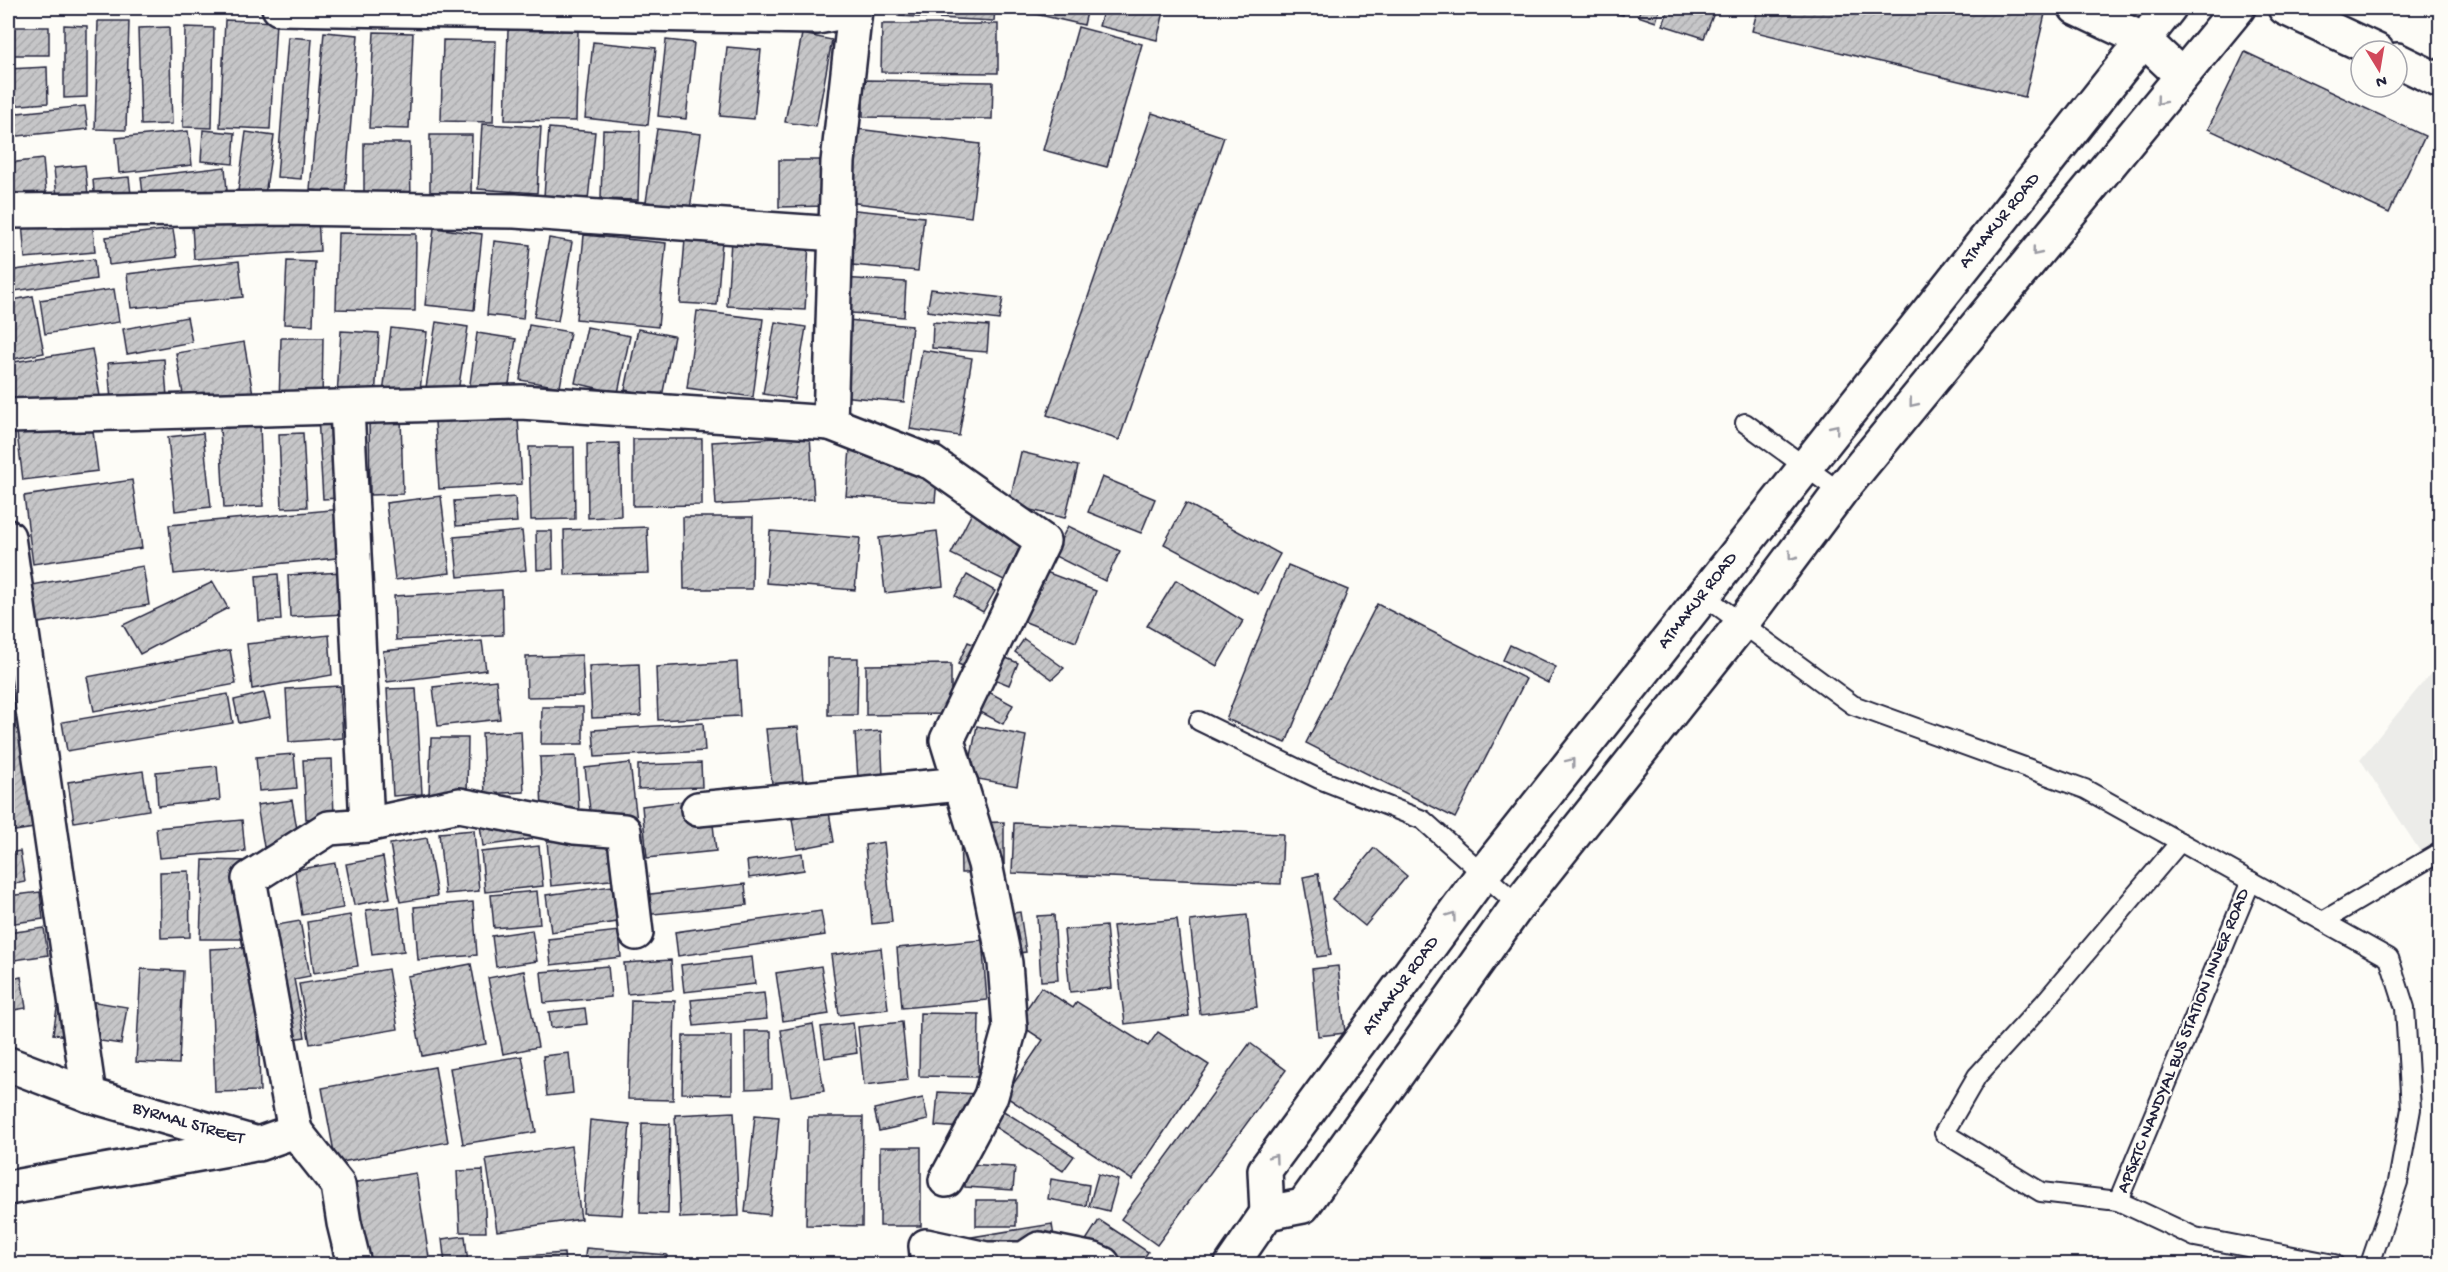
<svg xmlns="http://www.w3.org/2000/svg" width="2448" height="1272" viewBox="0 0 2448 1272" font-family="'Gochi Hand',sans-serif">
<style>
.built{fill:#ecece9}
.building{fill:url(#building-hatch);stroke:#22223b;stroke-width:1.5}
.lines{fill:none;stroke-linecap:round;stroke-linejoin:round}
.lane-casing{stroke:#22223b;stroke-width:22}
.street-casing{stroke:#22223b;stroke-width:38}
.secondary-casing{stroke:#22223b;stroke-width:38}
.lane{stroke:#fdfcf7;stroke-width:18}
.street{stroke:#fdfcf7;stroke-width:33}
.secondary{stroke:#fdfcf7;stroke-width:33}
.oneway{stroke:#9a9aa2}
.labels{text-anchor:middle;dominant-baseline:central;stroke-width:4.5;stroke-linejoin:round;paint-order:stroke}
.street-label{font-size:18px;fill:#22223b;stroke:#fdfcf7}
</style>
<defs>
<pattern id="building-hatch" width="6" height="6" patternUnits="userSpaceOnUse" patternTransform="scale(1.5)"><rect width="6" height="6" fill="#c6c6c8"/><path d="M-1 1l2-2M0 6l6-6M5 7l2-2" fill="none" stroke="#aaaaad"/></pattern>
</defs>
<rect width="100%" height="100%" fill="#fdfcf7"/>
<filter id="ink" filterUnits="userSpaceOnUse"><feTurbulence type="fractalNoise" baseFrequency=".0167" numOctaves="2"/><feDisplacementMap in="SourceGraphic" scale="12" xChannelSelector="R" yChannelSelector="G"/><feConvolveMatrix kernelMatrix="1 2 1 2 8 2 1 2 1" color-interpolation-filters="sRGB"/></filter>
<g filter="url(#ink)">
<polygon class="built" points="2440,662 2440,882 2360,759"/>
<g class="building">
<polygon points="899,8 995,8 994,21 898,16"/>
<polygon points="1009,8 1088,8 1084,25"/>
<polygon points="1104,8 1165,8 1157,40 1099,26"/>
<polygon points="1598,8 1625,8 1623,15"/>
<polygon points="1641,8 1660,8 1656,22 1638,16"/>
<polygon points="1669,8 1716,8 1704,38 1663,25"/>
<polygon points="1758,8 2016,8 2045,14 2025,97 1752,31"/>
<polygon points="225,20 276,22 270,129 220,127"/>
<polygon points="98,21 129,21 126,130 95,129"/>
<polygon points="882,24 998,24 998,73 881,72"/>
<polygon points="64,25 87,26 87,97 64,98"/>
<rect x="8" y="27" width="41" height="28"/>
<polygon points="169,27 172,124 141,125 138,28"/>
<polygon points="185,27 214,28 212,128 183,127"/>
<polygon points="1078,27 1142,44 1107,167 1043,150"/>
<polygon points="508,30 578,31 576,121 505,120"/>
<polygon points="324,32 358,35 345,193 310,190"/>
<polygon points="374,32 413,33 409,129 369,128"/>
<polygon points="802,34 832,40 816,127 785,122"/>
<polygon points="288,37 312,39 301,179 277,177"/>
<polygon points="443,40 496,41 493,122 441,121"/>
<polygon points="666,40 694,43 686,119 658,116"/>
<polygon points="593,42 656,48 648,125 585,118"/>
<polygon points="727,47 761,50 754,119 720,116"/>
<polygon points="2245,52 2425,136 2389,213 2208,129"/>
<polygon points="47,67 48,103 8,106 8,69"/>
<polygon points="863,80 993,82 992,119 863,117"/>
<polygon points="85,106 88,129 8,137 8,114"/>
<polygon points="1152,113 1224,137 1119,440 1047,415"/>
<polygon points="482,124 541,127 537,193 478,189"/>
<polygon points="549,128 595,132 588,200 544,196"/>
<polygon points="657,129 701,134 690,209 646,202"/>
<polygon points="857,129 980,144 971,217 848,202"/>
<polygon points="203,130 235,133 233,164 201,161"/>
<polygon points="603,130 640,131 638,200 601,199"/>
<polygon points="188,131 192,165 119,173 116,138"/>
<polygon points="246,132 274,136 265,195 238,191"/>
<polygon points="430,135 472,135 471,195 430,195"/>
<polygon points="364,143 410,143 411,202 364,202"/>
<polygon points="43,159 47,203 8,207 8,163"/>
<polygon points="779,160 828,160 828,206 779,207"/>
<polygon points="85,165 89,205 58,207 54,168"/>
<polygon points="225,167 228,203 145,212 141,177"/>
<polygon points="129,177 133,212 96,215 93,180"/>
<polygon points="846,209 924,217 918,271 841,264"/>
<polygon points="92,217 95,252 25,258 22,223"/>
<polygon points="318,218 320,251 194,259 192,226"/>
<polygon points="434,228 482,234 474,310 425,305"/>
<polygon points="173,229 177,257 109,265 106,237"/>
<polygon points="338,233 416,234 415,311 336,309"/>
<polygon points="584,235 666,243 658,327 576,319"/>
<polygon points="549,238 572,242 558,321 534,317"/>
<polygon points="685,239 722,241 717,305 680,303"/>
<polygon points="731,240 809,244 805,310 727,306"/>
<polygon points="494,241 530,245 523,319 487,315"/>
<polygon points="94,259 96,279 8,292 8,271"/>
<polygon points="239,261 243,297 131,308 127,274"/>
<polygon points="287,261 315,262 313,325 284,324"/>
<polygon points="841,278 906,282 904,317 838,312"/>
<polygon points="114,289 119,322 45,334 40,300"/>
<polygon points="931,289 1003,298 999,320 927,311"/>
<polygon points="33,296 44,353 8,360 8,301"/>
<polygon points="697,311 763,319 753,397 687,388"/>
<polygon points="187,317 192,342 127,354 123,329"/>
<polygon points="847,320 912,326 904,402 840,396"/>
<polygon points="436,322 468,327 457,398 425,394"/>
<polygon points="775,322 806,327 794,399 763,394"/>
<polygon points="933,322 989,326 987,352 932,348"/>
<polygon points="529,325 570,332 560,387 520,380"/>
<polygon points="587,327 630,336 618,393 575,383"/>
<polygon points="391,328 427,332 419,398 383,394"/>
<polygon points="638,329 674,336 662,397 625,390"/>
<polygon points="341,331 379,333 375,399 337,397"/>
<polygon points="477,333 516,339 507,397 469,391"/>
<polygon points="281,338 323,338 322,403 279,402"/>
<polygon points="244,342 254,400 186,412 176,353"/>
<polygon points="92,349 101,402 8,406 8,363"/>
<polygon points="922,350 972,358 959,436 910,429"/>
<polygon points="164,359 168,409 112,414 108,363"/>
<polygon points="354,416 358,497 323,499 318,417"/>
<polygon points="401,416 403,494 370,495 369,418"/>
<polygon points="518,417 522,484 439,489 435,422"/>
<polygon points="92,423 98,471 23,480 17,433"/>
<polygon points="260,425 263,506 224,508 220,427"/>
<polygon points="203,433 211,507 175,511 168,437"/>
<polygon points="303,433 307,507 282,508 279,434"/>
<polygon points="810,436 814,499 716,505 712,442"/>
<polygon points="851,437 940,444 935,502 846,496"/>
<polygon points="633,439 702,439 702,505 633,506"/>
<polygon points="619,443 621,516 588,518 587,444"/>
<polygon points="529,447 574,447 575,519 531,520"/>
<polygon points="1021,452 1078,466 1065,518 1009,505"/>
<polygon points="1102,477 1155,499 1141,533 1088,512"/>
<polygon points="132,480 142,548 33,564 24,496"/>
<polygon points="441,496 450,573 395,580 386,503"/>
<polygon points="515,497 517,522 456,526 454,501"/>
<polygon points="1186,503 1280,554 1258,594 1164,544"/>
<polygon points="352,508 357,556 174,574 169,525"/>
<polygon points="974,509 1026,534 1004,580 951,554"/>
<polygon points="683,517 753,517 752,589 684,589"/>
<polygon points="1068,526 1120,551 1105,581 1053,555"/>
<polygon points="647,527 649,573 565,575 564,530"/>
<polygon points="522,531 526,570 458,577 454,537"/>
<polygon points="536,531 552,531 553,569 537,570"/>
<polygon points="770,531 860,538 855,590 766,583"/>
<polygon points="937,531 943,586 885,593 879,538"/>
<polygon points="1288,565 1348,590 1286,743 1226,719"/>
<polygon points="143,566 149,605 8,628 8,589"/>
<polygon points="1038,569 1096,591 1076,642 1018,619"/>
<polygon points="361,571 363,613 290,617 288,575"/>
<polygon points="278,574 281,620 259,621 256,576"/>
<polygon points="967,575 995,591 983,612 955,596"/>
<polygon points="1176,580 1243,621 1217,666 1147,626"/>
<polygon points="213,582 228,608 140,654 123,625"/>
<polygon points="502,590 503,635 396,640 394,596"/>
<polygon points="1377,604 1526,679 1455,818 1306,743"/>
<polygon points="329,635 332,675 252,689 247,644"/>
<polygon points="1024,639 1064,668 1052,679 1015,652"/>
<polygon points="482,641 486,670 387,682 383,651"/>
<polygon points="968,642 1018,663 1009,685 958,664"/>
<polygon points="1510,645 1556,667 1548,683 1503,660"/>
<polygon points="230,650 236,684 94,711 87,677"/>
<polygon points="582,655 584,696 527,697 526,657"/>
<polygon points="828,658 858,658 857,715 828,715"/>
<polygon points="737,662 740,716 658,720 656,667"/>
<polygon points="639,664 641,716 592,718 589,666"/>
<polygon points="951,664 951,714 866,715 866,665"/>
<polygon points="496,680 500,719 438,726 433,687"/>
<polygon points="974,684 1013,705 1003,724 964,703"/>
<polygon points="340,686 343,738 289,742 286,689"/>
<polygon points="416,688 422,794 393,796 387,689"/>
<polygon points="264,693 270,717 239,723 234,700"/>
<polygon points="228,694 233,723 67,751 62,722"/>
<polygon points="542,707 583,707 583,744 541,744"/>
<polygon points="38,718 53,825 8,832 8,722"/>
<polygon points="703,723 705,751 595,757 593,730"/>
<polygon points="977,726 1026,736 1017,786 967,777"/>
<polygon points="798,727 804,791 773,793 766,729"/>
<polygon points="521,731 524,792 485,794 482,733"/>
<polygon points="881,731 883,777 858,779 855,733"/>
<polygon points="431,738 468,738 467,795 429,795"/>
<polygon points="294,754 297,788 259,791 256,757"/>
<polygon points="576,756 579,812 542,813 540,757"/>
<polygon points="332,759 334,817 306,819 303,760"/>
<polygon points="630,763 637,821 592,827 585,768"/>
<polygon points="701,763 702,787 638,789 638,765"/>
<polygon points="217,766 220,800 158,806 156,772"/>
<polygon points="143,771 149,810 74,822 68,782"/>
<polygon points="710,798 716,851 647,858 642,806"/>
<polygon points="292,800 299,841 264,847 257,805"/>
<polygon points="829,812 834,842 797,849 792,819"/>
<polygon points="529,817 532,839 483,846 480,825"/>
<polygon points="242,820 245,851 159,858 156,828"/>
<polygon points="1004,822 1004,872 961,873 960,823"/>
<polygon points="1014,823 1283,834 1281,884 1012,873"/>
<polygon points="474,830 479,891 445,894 439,833"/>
<polygon points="616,834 620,879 551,886 547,841"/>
<polygon points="427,838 437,896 400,902 390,844"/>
<polygon points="884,842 892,922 872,924 865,845"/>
<polygon points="539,846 543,886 485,892 481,852"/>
<polygon points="1374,848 1407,876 1365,926 1332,899"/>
<polygon points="20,851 25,882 8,885 8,853"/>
<polygon points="802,853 804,870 749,878 747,861"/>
<polygon points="383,857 390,898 354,905 346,864"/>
<polygon points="203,860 251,861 249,939 200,939"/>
<polygon points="335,863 343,908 302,915 295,870"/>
<polygon points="189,871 190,937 161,938 160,872"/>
<polygon points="1318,874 1331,955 1317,957 1303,877"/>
<polygon points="745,884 747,905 643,915 641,895"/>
<polygon points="612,886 617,922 551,932 546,895"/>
<polygon points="537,891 540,924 494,928 491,895"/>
<polygon points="40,892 43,919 8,924 8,896"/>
<polygon points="473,902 477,955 418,960 414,907"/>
<polygon points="399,907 404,951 372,955 366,910"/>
<polygon points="821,911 825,935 678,956 675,932"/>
<polygon points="1020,912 1026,952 1002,955 995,916"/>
<polygon points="350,915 358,966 314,973 307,922"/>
<polygon points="1054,915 1058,980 1041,981 1037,916"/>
<polygon points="1247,915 1257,1007 1200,1014 1190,921"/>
<polygon points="1177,919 1189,1016 1125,1024 1113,926"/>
<polygon points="300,921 310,976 294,979 305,1037 291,1039 271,926"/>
<polygon points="1106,926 1112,988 1070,992 1064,930"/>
<polygon points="44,928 48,955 8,961 8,933"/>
<polygon points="532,930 537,961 496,967 492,936"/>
<polygon points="619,931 621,957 551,965 548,939"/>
<polygon points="982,940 987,1000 902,1008 897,948"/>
<polygon points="256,947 260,1091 215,1092 210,949"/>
<polygon points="881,948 888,1009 839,1015 831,955"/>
<polygon points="752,957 755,984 684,992 681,965"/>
<polygon points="671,960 673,990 627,994 624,963"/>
<polygon points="471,964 486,1044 422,1056 407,976"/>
<polygon points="608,966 611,997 544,1003 541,972"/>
<polygon points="821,966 829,1014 783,1021 776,973"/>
<polygon points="1338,966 1345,1033 1318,1036 1312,969"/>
<polygon points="141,969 183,971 179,1064 136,1062"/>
<polygon points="388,969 398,1029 310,1044 299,984"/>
<polygon points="524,971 538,1047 503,1054 488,978"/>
<polygon points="21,977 26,1008 8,1011 8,980"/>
<polygon points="1041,987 1073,1008 1077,1002 1148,1046 1158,1032 1209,1065 1132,1180 1005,1096 1043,1040 1017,1023"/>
<polygon points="764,993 767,1019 694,1026 691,1000"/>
<polygon points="59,996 127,1007 121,1044 53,1034"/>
<polygon points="631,1000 675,1001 673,1100 628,1099"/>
<polygon points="585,1008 587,1024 551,1028 549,1012"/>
<polygon points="920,1013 979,1014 978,1077 919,1076"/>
<polygon points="902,1022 908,1080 864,1085 858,1027"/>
<polygon points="853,1023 857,1053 825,1058 821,1027"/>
<polygon points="813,1024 824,1091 791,1096 781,1030"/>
<polygon points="745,1031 771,1031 772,1088 746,1089"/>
<polygon points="683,1036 732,1036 732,1094 682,1093"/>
<polygon points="1250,1043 1286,1070 1157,1245 1121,1219"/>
<polygon points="569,1053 573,1093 547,1096 543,1056"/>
<polygon points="522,1056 536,1132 463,1144 450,1068"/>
<polygon points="435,1067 448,1142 336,1163 322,1088"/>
<polygon points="938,1092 979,1094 977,1129 935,1126"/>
<polygon points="923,1098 928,1120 879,1131 874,1109"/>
<polygon points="1002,1110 1074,1156 1063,1171 992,1125"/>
<polygon points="734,1112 739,1216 680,1218 675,1115"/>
<polygon points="755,1115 779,1117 770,1215 745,1212"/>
<polygon points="808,1117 863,1117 862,1226 806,1225"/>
<polygon points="590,1120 630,1124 622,1215 583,1213"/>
<polygon points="642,1123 670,1124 668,1214 640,1213"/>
<polygon points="571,1146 581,1219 497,1231 486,1159"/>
<rect x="880" y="1147" width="41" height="79"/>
<polygon points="966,1164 1015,1167 1013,1190 965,1187"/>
<polygon points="483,1170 486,1232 460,1232 457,1171"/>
<polygon points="416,1173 430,1264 350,1264 338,1185"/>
<polygon points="1098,1174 1118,1180 1109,1211 1089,1206"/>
<polygon points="1051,1179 1089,1185 1086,1206 1048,1199"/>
<rect x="976" y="1200" width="40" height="26"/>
<polygon points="1099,1220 1148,1252 1140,1264 1083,1264 1074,1259"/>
<polygon points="1052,1224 1058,1264 947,1241"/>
<polygon points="465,1236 468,1264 445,1264 442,1239"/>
<polygon points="586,1248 667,1255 666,1264 584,1264"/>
<polygon points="564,1253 565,1264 487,1264 486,1259"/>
</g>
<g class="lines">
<g class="lane-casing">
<g id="lane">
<polyline points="1745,423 1840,492"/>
<polyline points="1703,595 1853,705 2085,789 2389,958 2405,1008 2411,1109 2398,1182 2370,1264"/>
<polyline points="1199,721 1319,779 1423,820 1518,905"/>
<polyline points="2251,881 2118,1201 2195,1237 2334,1264"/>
<polyline points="2323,921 2440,852"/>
<polyline points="2118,1201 2041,1192 1944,1133 1977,1076 2043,1004 2180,842"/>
</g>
</g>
<g class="street-casing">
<g id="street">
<polyline points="279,8 817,17 855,10 856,8"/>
<polyline points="2076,8 2144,40 2181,75"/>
<polyline points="8,211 278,208 515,211 836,234"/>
<polyline points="8,416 521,402 830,423 838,162 855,10"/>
<polyline points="830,423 932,463 1043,541 947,740 985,864 1005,963 1010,1028 991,1096 946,1180"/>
<polyline points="8,537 89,1095"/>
<polyline points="698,809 961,784"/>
<polyline points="367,825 459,805 575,827 624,831 636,933"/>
<polyline points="8,1064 89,1095 258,1144 295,1131 338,1185 344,1223 354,1264"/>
<polyline points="295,1131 249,879 329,828 367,825 347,408"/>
<polyline points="8,1188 250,1145"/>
<polyline points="928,1264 926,1246 986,1259 1024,1259 1039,1249 1094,1260 1103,1264"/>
</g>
</g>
<g class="secondary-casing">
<g id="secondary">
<polyline points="2285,8 2377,51"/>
<polyline points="2397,60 2440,81"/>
<polyline points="1267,1213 1265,1170 1483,874 2169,8"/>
<polyline points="1232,1264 1267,1213 1303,1206 1518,905 1742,623 1840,492 2238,8"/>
</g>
</g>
<use href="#lane" class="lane"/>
<use href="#street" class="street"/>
<use href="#secondary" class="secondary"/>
</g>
<defs><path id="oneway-chevron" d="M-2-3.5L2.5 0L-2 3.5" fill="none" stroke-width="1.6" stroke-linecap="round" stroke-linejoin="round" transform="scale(1.5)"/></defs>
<g class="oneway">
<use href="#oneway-chevron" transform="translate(2160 101) rotate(129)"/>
<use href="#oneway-chevron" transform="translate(2036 252) rotate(129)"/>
<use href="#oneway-chevron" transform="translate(1913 403) rotate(129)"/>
<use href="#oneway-chevron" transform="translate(1835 428) rotate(-51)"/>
<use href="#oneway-chevron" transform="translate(1792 556) rotate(127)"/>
<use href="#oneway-chevron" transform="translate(1571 762) rotate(-52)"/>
<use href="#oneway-chevron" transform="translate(1452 916) rotate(-54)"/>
<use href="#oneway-chevron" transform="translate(1274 1158) rotate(-54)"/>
</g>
</g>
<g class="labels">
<g class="street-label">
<text transform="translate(2000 221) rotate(-51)">ATMAKUR ROAD</text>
<text transform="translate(1698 601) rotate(-52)">ATMAKUR ROAD</text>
<text transform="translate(1401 986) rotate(-54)">ATMAKUR ROAD</text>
<text transform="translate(2184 1041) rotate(-68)">APSRTC NANDYAL BUS STATION INNER ROAD</text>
<text transform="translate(188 1124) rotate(16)">BYRMAL STREET</text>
</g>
</g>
<rect width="2448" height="1272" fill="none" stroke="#fdfcf7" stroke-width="30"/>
<rect x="15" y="15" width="2418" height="1242" fill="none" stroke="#22223b" stroke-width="2" filter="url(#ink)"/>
<g transform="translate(2379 69) rotate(169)"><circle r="28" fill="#fdfcf7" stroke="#a5a5ac" stroke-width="1.5"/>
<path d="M0-4.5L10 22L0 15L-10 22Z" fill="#d1495b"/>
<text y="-9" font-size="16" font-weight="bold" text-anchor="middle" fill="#22223b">N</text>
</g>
</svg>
